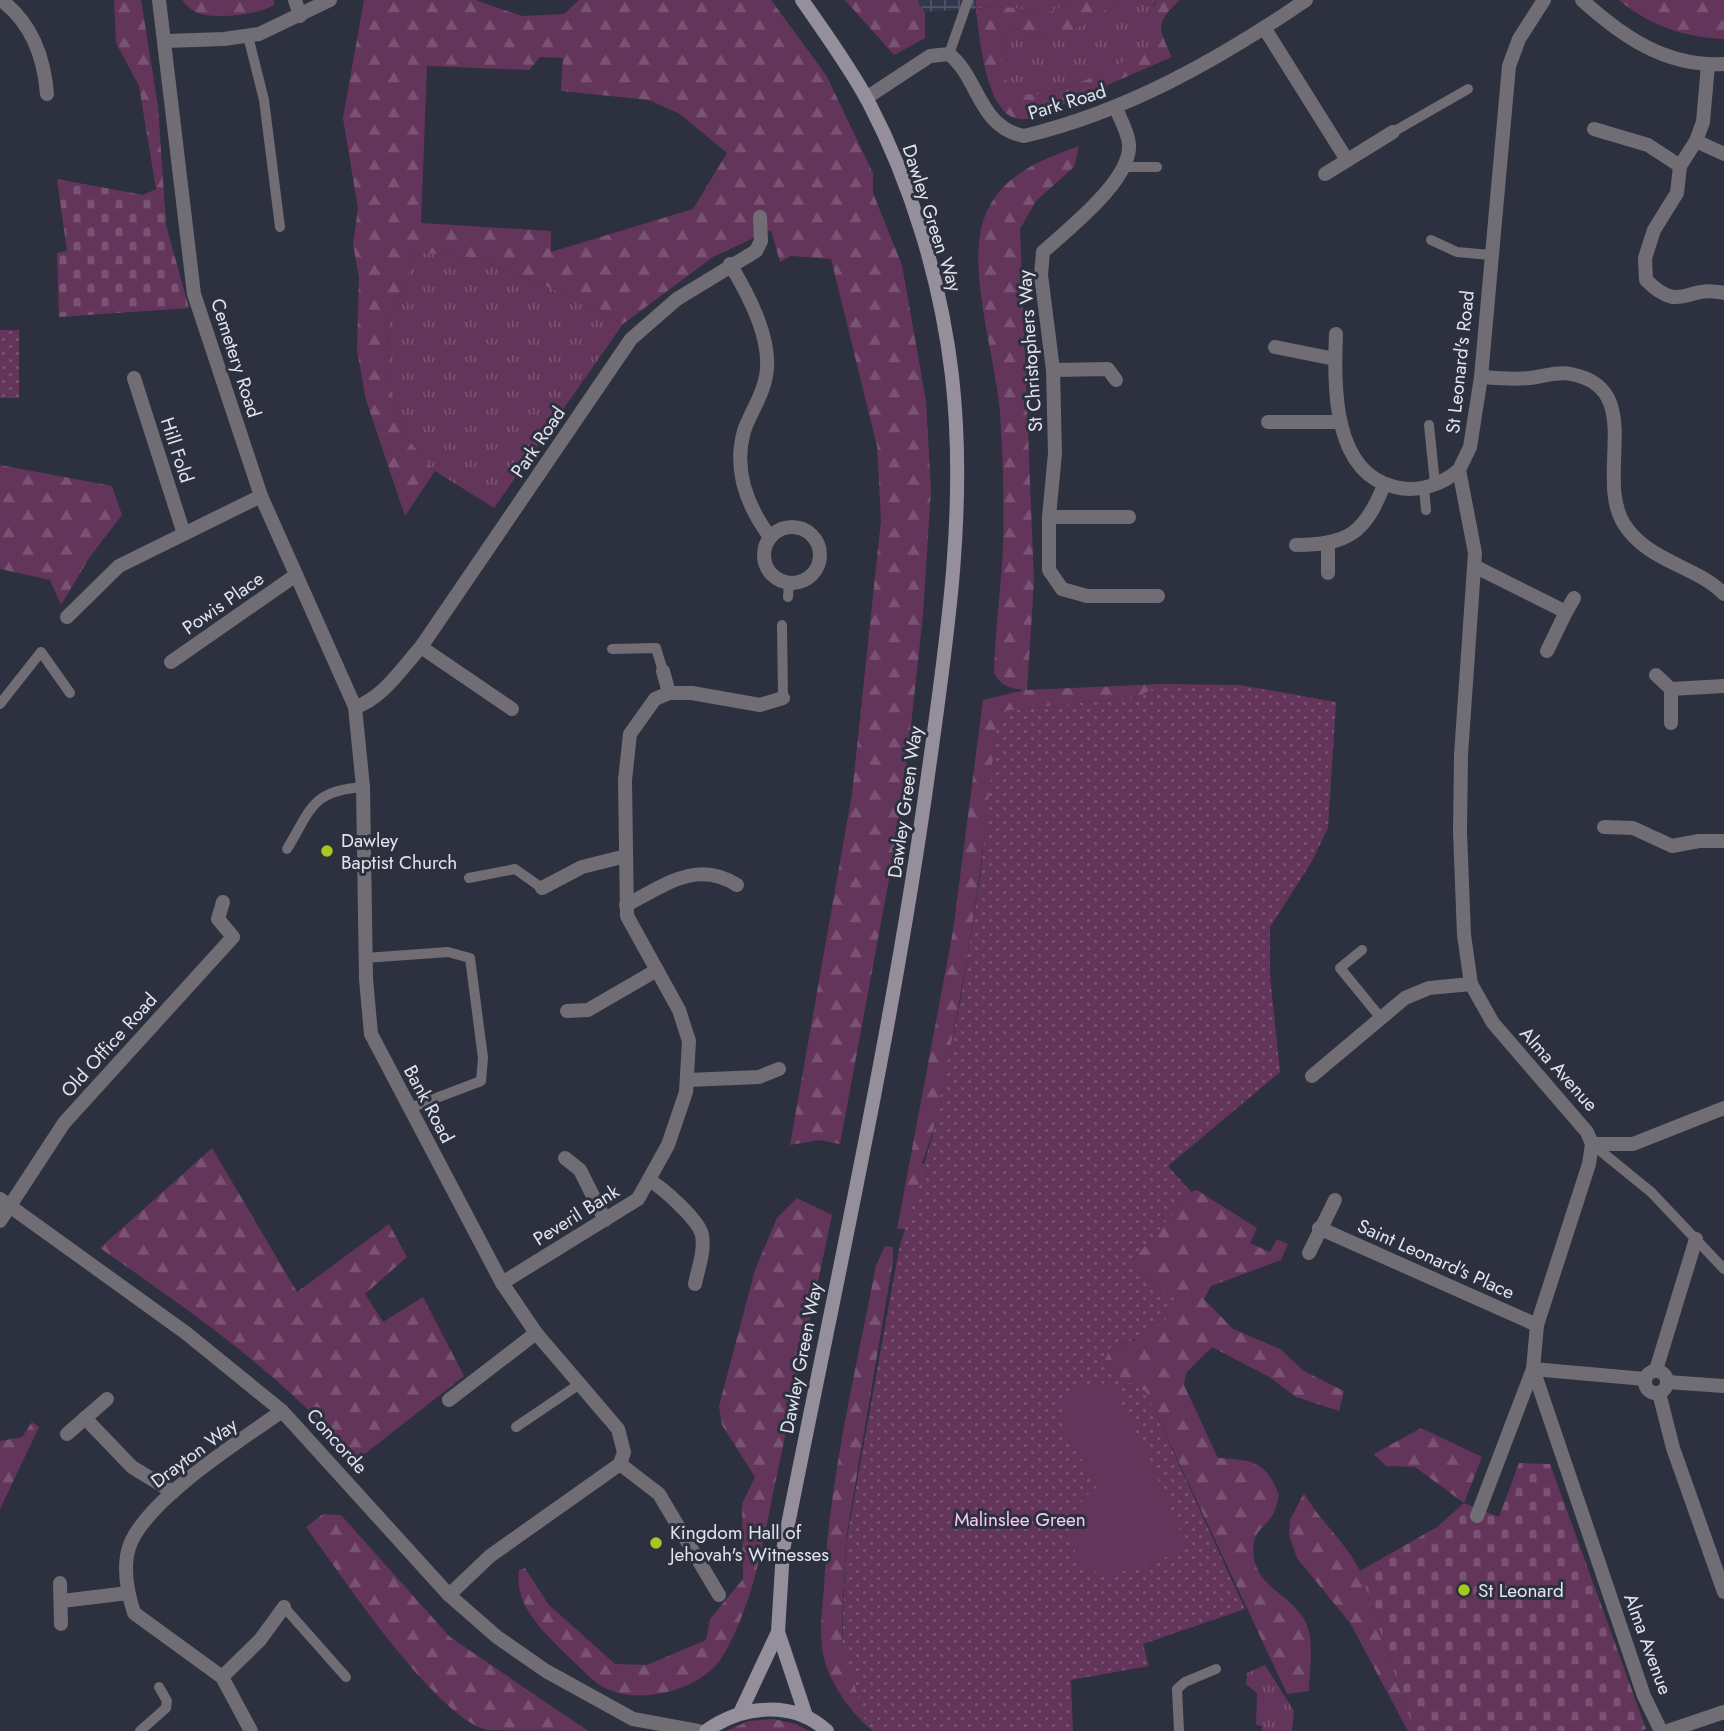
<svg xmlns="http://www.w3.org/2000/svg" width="1724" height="1731" viewBox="0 0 1724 1731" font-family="Jost,sans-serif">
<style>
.industrial{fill:url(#industrial-grid)}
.grass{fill:url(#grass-tufts)}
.forest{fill:url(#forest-firs);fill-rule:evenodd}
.cemetery{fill:url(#cemetery-stones)}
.park{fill:url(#park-dots)}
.pitch{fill:#64355b}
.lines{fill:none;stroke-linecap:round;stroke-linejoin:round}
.service{stroke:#706e74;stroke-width:10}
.minor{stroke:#706e74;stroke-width:14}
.tertiary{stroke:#706e74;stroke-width:14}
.secondary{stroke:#948f9a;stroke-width:14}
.poi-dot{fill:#a6c820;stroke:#2d303e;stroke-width:2.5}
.labels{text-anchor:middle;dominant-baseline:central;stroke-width:6;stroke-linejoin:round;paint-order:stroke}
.street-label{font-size:19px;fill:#e2e4ed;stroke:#2d303e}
.poi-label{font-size:19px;fill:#e2e4ed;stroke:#2d303e;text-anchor:start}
.park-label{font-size:19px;fill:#fbc9ef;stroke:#2d303e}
</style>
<defs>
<pattern id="industrial-grid" width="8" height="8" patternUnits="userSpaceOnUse" patternTransform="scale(1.75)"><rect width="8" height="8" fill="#33384c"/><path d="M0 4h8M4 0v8" fill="none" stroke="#505566"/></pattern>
<pattern id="grass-tufts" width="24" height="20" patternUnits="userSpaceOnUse" patternTransform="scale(1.75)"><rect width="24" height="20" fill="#64355b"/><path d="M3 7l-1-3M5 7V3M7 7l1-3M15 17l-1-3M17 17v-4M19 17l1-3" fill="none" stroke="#7a5273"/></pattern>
<pattern id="forest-firs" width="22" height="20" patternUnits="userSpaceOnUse" patternTransform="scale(1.75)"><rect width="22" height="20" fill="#64355b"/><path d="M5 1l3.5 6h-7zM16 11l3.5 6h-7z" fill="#7a5273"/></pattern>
<pattern id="cemetery-stones" width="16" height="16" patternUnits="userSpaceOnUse" patternTransform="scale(1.75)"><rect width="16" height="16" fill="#64355b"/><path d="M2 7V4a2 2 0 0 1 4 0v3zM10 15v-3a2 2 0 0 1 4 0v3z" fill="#7a5273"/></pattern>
<pattern id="park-dots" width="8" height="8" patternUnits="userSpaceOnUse" patternTransform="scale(1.75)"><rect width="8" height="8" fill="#64355b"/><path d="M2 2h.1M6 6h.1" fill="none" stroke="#7a5273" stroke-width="1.8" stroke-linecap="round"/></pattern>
</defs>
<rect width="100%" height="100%" fill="#2d303e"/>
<polygon class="industrial" points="916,0 976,0 976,9 925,12"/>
<g class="grass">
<path d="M976 0H1071C1043 23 1032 8 1005 7 995 6 985 8 976 9Z"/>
<path d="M1119 0H1157L1153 5 1154 42C1145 49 1137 57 1127 62 1108 72 1031 106 1013 92 1007 88 1004 80 1002 73 999 61 999 41 1006 31 1020 26 1025 34 1037 36 1066 40 1097 15 1119 0Z"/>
<polygon points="416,252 480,259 579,300 623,324 494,508 435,471 408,440 390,388 387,328"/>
<polygon points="1265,1665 1294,1711 1292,1731 1262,1731 1262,1726 1256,1725 1257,1693 1246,1684 1247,1673"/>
</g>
<g class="forest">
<polygon points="114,0 141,0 158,106 166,224 156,189 139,86 116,43"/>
<path d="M182 0H274V5C257 15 213 20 195 12 190 9 185 3 182 0Z"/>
<path d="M364 0H475L522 16 564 14 579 0H771L826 75 873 173V193L902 265 926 401 931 489 923 615 909 744 897 836 840 1144 819 1140 790 1145 852 794 881 520 877 446 831 259 791 256 780 262 771 230 713 257 623 324 579 300 480 259 416 252 387 328 390 388 408 440 435 471 405 516 366 400 357 350 359 278 353 244 358 209 343 118ZM540 57 563 58 561 91 649 100 680 114 727 153 693 209 551 252V231L421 223 427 66 529 70Z"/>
<polygon points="845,0 916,0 925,12 925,38 894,55"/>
<path d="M1071 0H1119C1096 16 1068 41 1037 36 1025 34 1020 26 1006 31 995 49 1001 76 1013 92 1045 106 1127 63 1154 42L1149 16 1157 0H1179C1155 25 1158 27 1172 57L1029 119C1024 119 1017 119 1012 117 985 103 979 35 976 9 985 8 995 6 1005 7 1032 8 1043 23 1071 0Z"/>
<path d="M1619 0H1724V39C1684 37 1650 26 1619 0Z"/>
<path d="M1079 146 1074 167 1036 201 1020 229 1034 582 1027 690 1161 684 1140 696 1006 711 996 729C986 833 973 936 952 1039 944 1081 938 1123 922 1163L1032 1233 897 1229 953 931 983 700 1024 690C1009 688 1002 687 994 673 995 637 999 602 1002 566 1005 518 1003 460 1000 412 996 357 965 267 985 216 1001 175 1040 160 1079 146Z"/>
<polygon points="0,465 112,486 122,515 89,558 61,605 50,580 0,569"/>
<path d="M212 1148 297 1292 389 1224 407 1257 365 1294 383 1322 423 1297 464 1376 356 1461C280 1372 195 1315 100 1248Z"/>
<path d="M1197 1190 1257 1228 1250 1243 1270 1252 1277 1239 1288 1244 1281 1260 1211 1286 1204 1299 1233 1329 1280 1349 1304 1371 1344 1391 1339 1411 1296 1397 1271 1378 1212 1347 1186 1373 1184 1385 1218 1458C1253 1460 1266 1461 1279 1495 1277 1502 1276 1510 1272 1516 1266 1526 1256 1530 1254 1542 1247 1585 1290 1592 1305 1621 1315 1639 1309 1671 1309 1691L1287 1694 1146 1392 1108 1370 1104 1362 1110 1348 1135 1340 1175 1299 1128 1266 1191 1192Z"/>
<path d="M797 1198 832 1215C814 1300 796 1385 778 1470 764 1533 756 1601 722 1657 702 1690 641 1705 607 1689 594 1683 584 1671 574 1662 550 1638 513 1608 519 1570L525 1568 548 1604 615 1664 647 1665 706 1640 710 1619 743 1579 742 1504 755 1477 722 1425 719 1406 755 1270 777 1218Z"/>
<path d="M885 1246 893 1247V1261L846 1539 842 1626V1645L873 1731C852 1714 833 1688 825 1662 818 1638 822 1611 824 1587 829 1478 856 1371 876 1265Z"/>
<polygon points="32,1422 39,1427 0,1509 0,1441 22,1437"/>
<polygon points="1421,1428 1482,1457 1464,1503 1415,1467 1386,1466 1374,1454"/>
<path d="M1304 1493C1320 1522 1346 1542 1360 1571L1414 1731H1408L1350 1623 1297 1558 1289 1535 1290 1520Z"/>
<path d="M323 1514 341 1515 450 1637 588 1731C567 1731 503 1731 486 1730 432 1713 342 1576 306 1527Z"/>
<polygon points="773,1719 796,1724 809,1731 726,1731 749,1721"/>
</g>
<g class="cemetery">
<polygon points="57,179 143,195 156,189 189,308 59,317 57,253 67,251"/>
<polygon points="1519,1463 1550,1464 1646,1729 1641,1731 1414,1731 1360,1571 1437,1527 1464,1503 1499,1517"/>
</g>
<g class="park">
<rect x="0" y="330" width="19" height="68"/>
<path d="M1161 684 1240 685 1336 702 1328 828 1311 863 1270 927V976L1280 1072 1168 1166 1191 1192 1128 1266 1175 1299C1173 1327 1132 1341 1110 1348L1104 1362 1108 1370 1146 1392 1245 1609 1143 1644 1149 1666 1071 1680 1073 1731H873L867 1726 842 1645 846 1543 899 1249 932 1137 961 997 980 877 996 729 1000 715 1006 711 1140 696Z"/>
</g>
<path class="pitch" d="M1100 1382 1114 1389 1152 1465 1186 1544C1171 1560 1113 1579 1092 1571 1087 1569 1082 1564 1077 1561 1067 1520 1066 1513 1099 1485 1077 1451 1027 1393 1100 1382Z"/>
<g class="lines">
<g class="service">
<polyline points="248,36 264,100 280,227"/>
<polyline points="949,54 968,0"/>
<polyline points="1393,132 1468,89"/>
<polyline points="1124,167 1157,167"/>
<polyline points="1431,240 1457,252 1490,255"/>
<polyline points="1429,425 1435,484"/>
<polyline points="1424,487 1426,510"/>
<polyline points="788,597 789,583"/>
<polyline points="782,625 783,698"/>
<polyline points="612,649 656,648 663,671"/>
<polyline points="0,704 41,652 70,693"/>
<path d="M287 849C312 808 311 791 363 787"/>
<polyline points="469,878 515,869 542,888"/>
<polyline points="1362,950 1340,968 1380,1017"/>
<polyline points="365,958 448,952 470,958 483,1058 481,1081 410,1108"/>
<polyline points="1592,1144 1651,1192 1724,1269"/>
<polyline points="516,1427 581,1383"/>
<polyline points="284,1607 346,1677"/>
<polyline points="140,1731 166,1708 167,1701 159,1687"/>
<polyline points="1179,1731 1177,1689 1185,1682 1216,1669"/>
</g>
<g class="minor">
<path d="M1 0C32 23 44 57 47 94"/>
<polyline points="159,0 194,294 261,496 355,707 363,787 366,979 371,1034 502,1283 536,1333 618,1429 624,1452 620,1464 490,1556 449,1595"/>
<polyline points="295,0 300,16"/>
<path d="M1582 0C1623 37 1666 67 1724 64"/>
<polyline points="1265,29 1347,160"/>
<polyline points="166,41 224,39 259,34 330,0"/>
<path d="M1708 65 1703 122 1696 141 1680 166 1677 193 1654 230 1645 258 1646 280C1681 315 1686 284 1724 293"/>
<path d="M866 98 930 56 949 54C979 78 979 128 1024 136 1126 112 1220 59 1306 0"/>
<path d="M1116 108C1120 119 1128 132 1129 144 1132 180 1068 229 1043 252L1041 275 1053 370 1055 453 1049 517V570L1062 589 1087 596H1158"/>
<polyline points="1594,129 1648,145 1680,166"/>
<polyline points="1696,141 1724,154"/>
<polyline points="1325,174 1393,132"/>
<path d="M730 264C748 294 773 340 766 376 763 396 750 413 744 431 733 470 747 506 770 537"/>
<path d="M1336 334C1334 385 1332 473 1395 487 1418 493 1441 485 1459 470"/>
<polyline points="1275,347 1335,359"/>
<polyline points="1053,370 1108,369 1116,380"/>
<path d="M1481 377C1496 378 1513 380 1529 378 1543 377 1556 371 1571 374 1647 388 1594 476 1624 524 1648 562 1695 565 1724 594"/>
<polyline points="134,378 184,534"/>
<polyline points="1268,422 1340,422"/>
<polyline points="1049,517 1129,517"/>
<circle cx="792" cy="555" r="28"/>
<polyline points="1328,543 1328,573"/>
<path d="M1296 545C1348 545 1365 533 1384 485"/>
<polyline points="1474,566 1566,612 1547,651"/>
<polyline points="1566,612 1574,598"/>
<polyline points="67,617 119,566 261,496"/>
<polyline points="421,647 512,709"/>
<polyline points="171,662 296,575"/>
<polyline points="663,671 669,693"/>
<polyline points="1656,675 1671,689 1671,723"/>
<polyline points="1671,689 1724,686"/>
<path d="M355 707C382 699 402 668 421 647L631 339 677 299 756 251 761 241 760 217"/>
<polyline points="1604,827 1633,828 1672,846 1699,841 1724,841"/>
<polyline points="542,888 582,867 626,856"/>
<path d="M626 905C664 886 696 859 737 885"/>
<polyline points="1471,984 1464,935 1460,832 1461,755 1475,553 1459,470 1470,447 1481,377 1509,66 1519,39 1544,0"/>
<polyline points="567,1011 588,1010 657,970"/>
<polyline points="1312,1076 1405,998 1429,988 1471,984 1493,1023 1587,1132 1592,1144 1589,1164 1537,1325 1533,1369 1644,1696 1661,1731"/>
<polyline points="687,1080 759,1077 779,1069"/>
<polyline points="1592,1144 1633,1144 1724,1108"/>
<polyline points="565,1158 580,1170 605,1220"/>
<path d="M649 1180C663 1188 699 1220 702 1235 705 1251 698 1269 695 1284"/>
<polyline points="0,1221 64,1123 233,937 218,919 223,902"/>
<polyline points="1319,1228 1537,1325"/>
<polyline points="1309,1253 1335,1200"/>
<polyline points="502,1283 638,1199 668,1145 686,1092 689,1041 679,1010 627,916 625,780 630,734 655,699 669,693 692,693 760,705 783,698"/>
<polyline points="1656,1370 1696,1239"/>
<circle cx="1656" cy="1382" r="11"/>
<polyline points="1667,1382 1724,1386"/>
<polyline points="1659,1393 1673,1448 1724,1592"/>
<polyline points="449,1400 536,1333"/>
<polyline points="85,1418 132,1467 173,1492"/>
<polyline points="67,1434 107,1399"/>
<polyline points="620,1464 659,1494 719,1595"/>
<polyline points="1477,1516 1533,1369 1645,1379"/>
<polyline points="60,1583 61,1624"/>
<polyline points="62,1601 128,1593"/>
<polyline points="222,1677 260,1640 284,1607"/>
<path d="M251 1731 222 1677 134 1613C127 1591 121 1562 132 1540 155 1494 240 1441 282 1411"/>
</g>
<g class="tertiary">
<polyline points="0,1199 186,1333 282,1411 449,1595 497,1637 546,1671 633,1719 698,1731"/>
<polyline points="1668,1731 1724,1712"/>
</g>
<g class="secondary">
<polyline points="778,1632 806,1716"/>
<path d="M740 1713 778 1632 783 1550C834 1290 893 1031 929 768 947 639 967 507 952 376 941 282 912 185 868 101 849 66 825 33 802 0"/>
<path d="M706 1731C742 1705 793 1700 827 1731"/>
</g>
</g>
<g class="poi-dot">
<circle cx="327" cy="851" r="7"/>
<circle cx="656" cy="1543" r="7"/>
<circle cx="1464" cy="1590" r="7"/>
</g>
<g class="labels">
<g class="street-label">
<text transform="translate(1067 102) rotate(-17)">Park Road</text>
<text transform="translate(932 218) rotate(72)">Dawley Green Way</text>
<text transform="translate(1030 351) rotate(-94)">St Christophers Way</text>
<text transform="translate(236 358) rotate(72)">Cemetery Road</text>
<text transform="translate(1460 362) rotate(-84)">St Leonard's Road</text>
<text transform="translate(538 442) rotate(-56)">Park Road</text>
<text transform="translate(177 450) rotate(72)">Hill Fold</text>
<text transform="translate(223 603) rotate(-35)">Powis Place</text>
<text transform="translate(905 802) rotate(-82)">Dawley Green Way</text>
<text transform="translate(109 1045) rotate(-48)">Old Office Road</text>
<text transform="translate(1559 1069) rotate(48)">Alma Avenue</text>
<text transform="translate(429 1104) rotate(62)">Bank Road</text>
<text transform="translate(576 1215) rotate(-32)">Peveril Bank</text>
<text transform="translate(1436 1259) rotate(24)">Saint Leonard's Place</text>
<text transform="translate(801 1358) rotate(-79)">Dawley Green Way</text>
<text transform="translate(337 1441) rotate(48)">Concorde</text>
<text transform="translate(194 1453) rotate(-37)">Drayton Way</text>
<text transform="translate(1648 1644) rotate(70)">Alma Avenue</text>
</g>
<g class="poi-label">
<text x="341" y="840">Dawley<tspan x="341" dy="22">Baptist Church</tspan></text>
<text x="670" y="1532">Kingdom Hall of<tspan x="670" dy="22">Jehovah's Witnesses</tspan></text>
<text x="1478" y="1590">St Leonard</text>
</g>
<g class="park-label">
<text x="1020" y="1519">Malinslee Green</text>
</g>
</g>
</svg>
